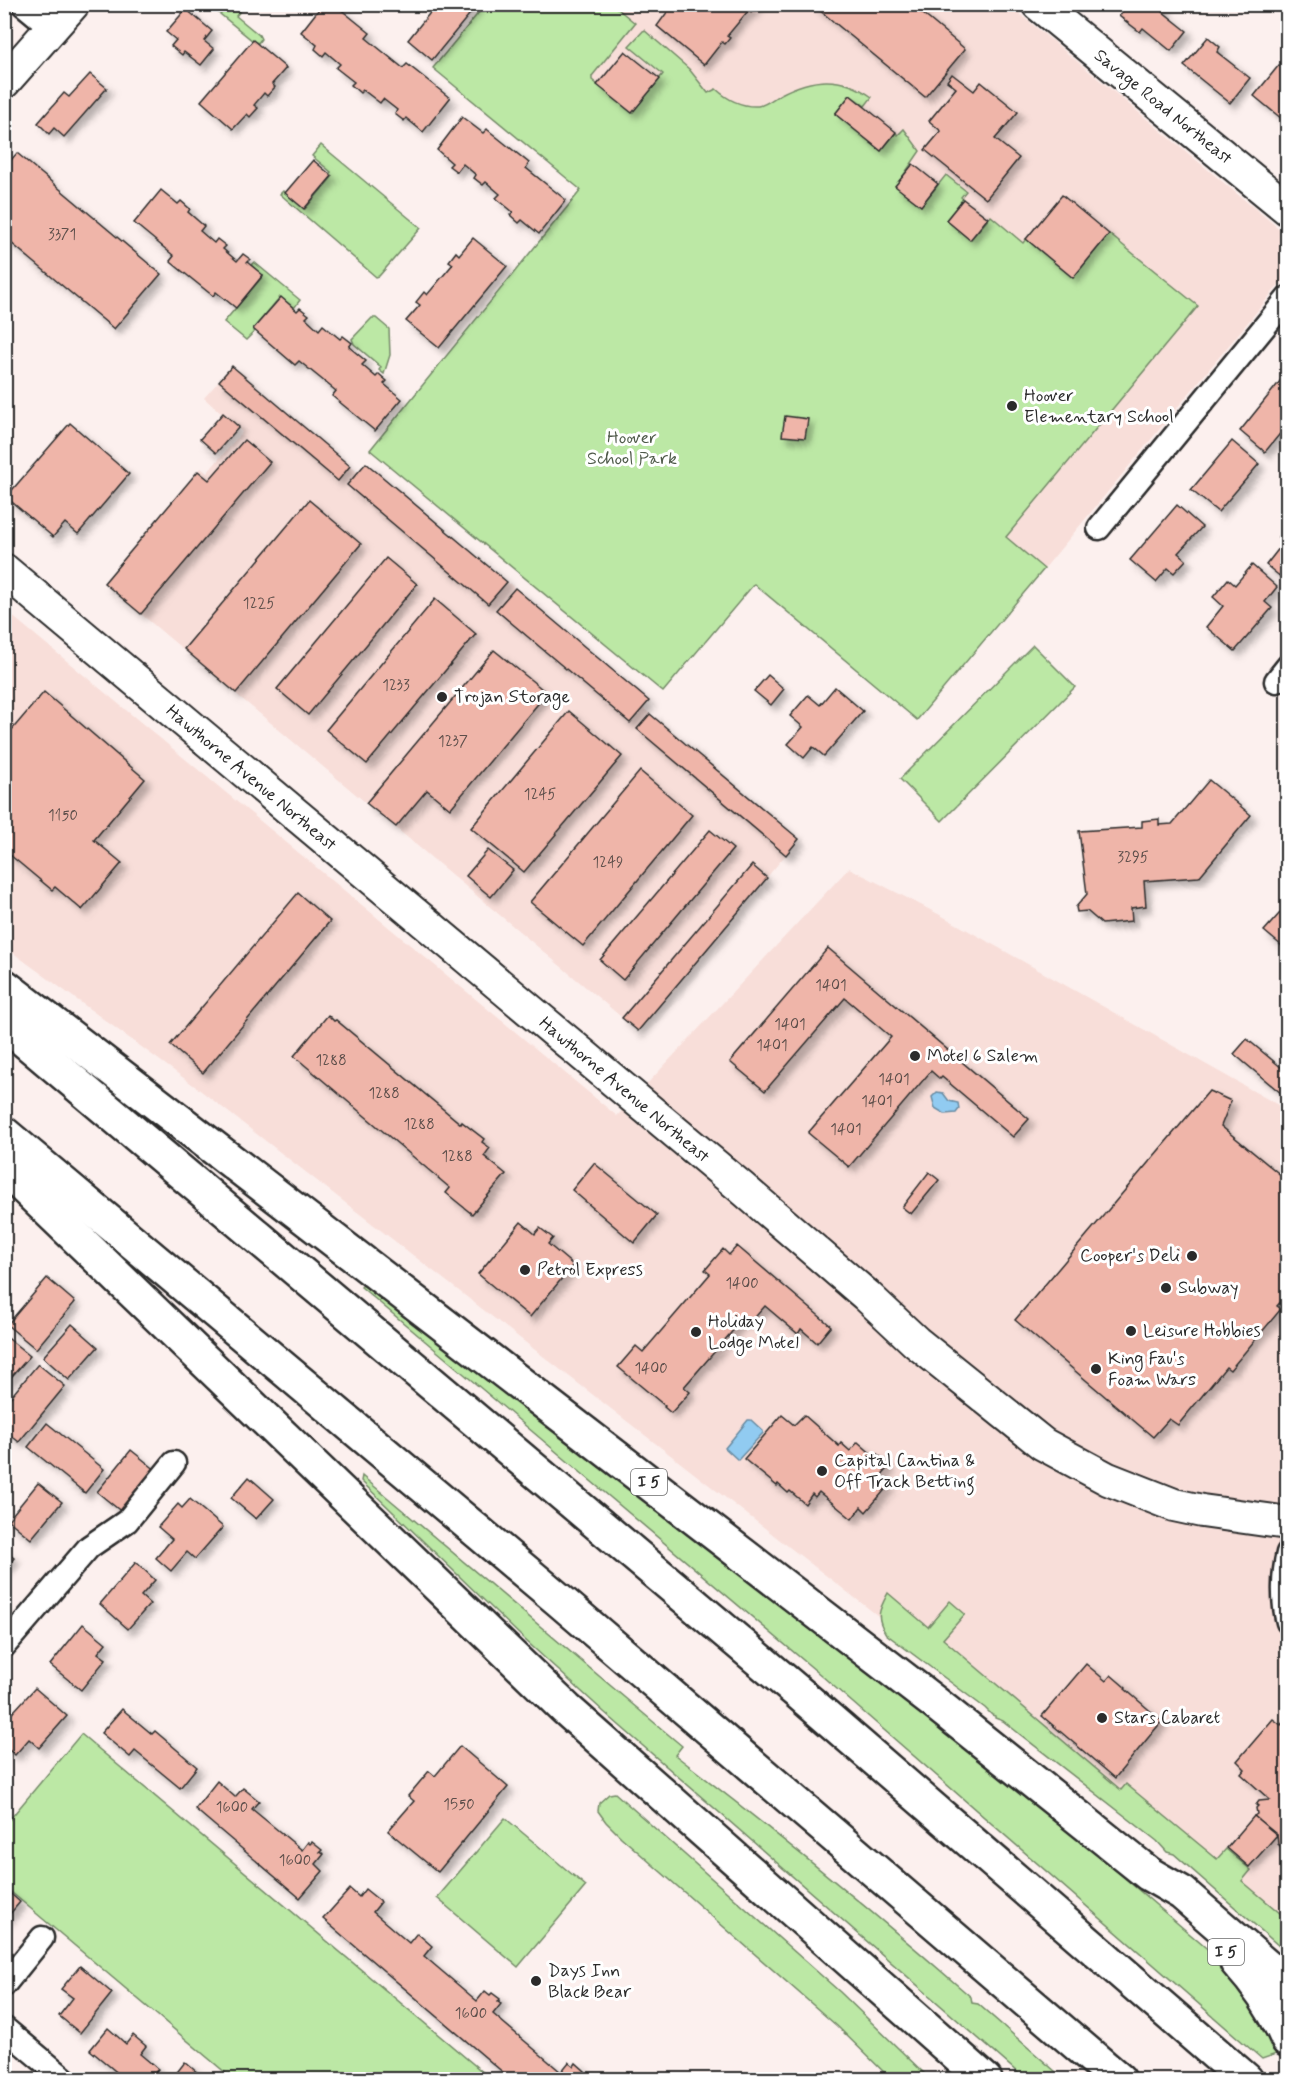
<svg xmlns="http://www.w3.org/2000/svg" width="1292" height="2084" viewBox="0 0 1292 2084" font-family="Mynerve,sans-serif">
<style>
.built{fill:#f8ded9}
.green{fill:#bce8a5;stroke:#748a68;stroke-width:1.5}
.water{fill:#91cbf1;stroke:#688ba2;stroke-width:1.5}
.building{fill:#efb5a9;stroke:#2b2b2b;stroke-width:1.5;filter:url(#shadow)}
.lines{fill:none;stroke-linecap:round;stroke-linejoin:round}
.street-casing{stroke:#2b2b2b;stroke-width:27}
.secondary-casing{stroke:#2b2b2b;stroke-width:36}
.highway-casing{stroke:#2b2b2b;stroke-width:38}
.street{stroke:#fff;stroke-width:22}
.secondary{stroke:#fff;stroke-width:32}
.highway{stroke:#fff;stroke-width:33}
.poi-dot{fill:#2b2b2b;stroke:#fff;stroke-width:2}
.labels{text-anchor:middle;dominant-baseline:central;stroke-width:6;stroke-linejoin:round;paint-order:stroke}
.number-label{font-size:15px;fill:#5c4e4a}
.shield{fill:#fff;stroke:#6b6b6b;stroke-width:1.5}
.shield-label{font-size:16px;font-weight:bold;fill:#2b2b2b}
.street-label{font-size:18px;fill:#2b2b2b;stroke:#fff}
.poi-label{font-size:18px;fill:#2b2b2b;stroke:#fff;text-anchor:start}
.park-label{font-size:18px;fill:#4f5a4a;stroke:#fff}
</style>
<defs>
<filter id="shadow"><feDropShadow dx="5.5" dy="5.5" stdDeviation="3" flood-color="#0004"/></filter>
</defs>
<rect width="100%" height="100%" fill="#fcf0ee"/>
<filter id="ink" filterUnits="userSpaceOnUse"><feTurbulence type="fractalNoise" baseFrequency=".0167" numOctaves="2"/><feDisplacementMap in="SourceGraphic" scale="12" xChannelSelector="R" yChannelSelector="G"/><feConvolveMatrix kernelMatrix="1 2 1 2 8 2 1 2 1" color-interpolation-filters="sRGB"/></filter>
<g filter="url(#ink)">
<g class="built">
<polygon points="484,5 1009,5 1287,235 1287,275 1044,569 433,68"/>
<polygon points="232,366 357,472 366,463 649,701 643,708 799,839 638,1031 104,583 201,468 207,473 242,432 204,398"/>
<polygon points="5,610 617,1116 849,868 944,917 1287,1110 1287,1933 196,1087 5,947"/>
</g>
<g class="green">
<polygon points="209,5 245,5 236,16 259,35 261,39 258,43 253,41"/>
<path d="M485 5H613L635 23 592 76V80L632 113 663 74 629 46 644 30 689 69 708 93 716 89C728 100 742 107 758 106 766 105 773 99 779 95 813 77 841 75 872 97L865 106 850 95 835 114 881 151 896 133 898 135 904 129 920 151 896 186 921 206 946 175 966 191 961 197 963 199 946 220 970 240 991 216 1023 243 1026 239 1073 278 1109 234 1198 306 1006 537 1044 569 917 720 754 584 663 692 370 450 581 190 433 68Z"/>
<polygon points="321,145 421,228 379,276 376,277 280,194 283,191 305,209 332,177 329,174 331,172 312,156"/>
<polygon points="254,262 300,300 294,308 280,297 253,329 255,331 246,340 224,322 263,276 251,265"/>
<polygon points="372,318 376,318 389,329 390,355 384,374 379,370 381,367 354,344 352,339"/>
<polygon points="1033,645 1075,687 942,821 900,779"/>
<polygon points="366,1282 1043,1808 1226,1965 1282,2052 1262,2059 822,1676 361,1287"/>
<path d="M362 1476 682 1746 675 1755C777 1833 875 1913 971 1997L972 2003 978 2004 1064 2079H1025L604 1712 524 1639 361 1481Z"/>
<path d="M888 1593 928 1627 950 1601 965 1614 943 1639 1121 1790 1126 1784 1217 1859 1226 1849 1251 1870 1242 1881 1287 1919V1953L1174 1854 1167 1852 1157 1841 1003 1721 995 1718V1716L992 1715 985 1708 886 1634C875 1616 879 1610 888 1593Z"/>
<polygon points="81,1734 491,2079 233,2079 5,1887 5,1825"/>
<polygon points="615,1793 840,1992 930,2079 891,2079 837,2026 621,1837 606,1822 598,1811 599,1803 609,1794"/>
<polygon points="505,1818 586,1886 518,1967 437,1898"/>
</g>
<g class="water">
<polygon points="937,1092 943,1093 949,1101 958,1103 959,1109 956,1113 945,1114 935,1108 932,1097"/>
<polygon points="748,1420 751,1420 763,1431 763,1433 738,1460 725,1448"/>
</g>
<g class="building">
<polygon points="323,4 334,4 370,33 366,38 403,68 407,64 450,98 423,132 406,118 404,121 395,114 397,110 383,99 380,103 363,90 360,93 351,85 354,82 336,68 340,64 326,52 323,56 315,49 317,45 301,32"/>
<polygon points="437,4 478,4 432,60 408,40"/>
<polygon points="673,4 757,4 751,13 748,11 727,36 730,38 725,44 722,42 704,65 657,26"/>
<polygon points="812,4 911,4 965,49 925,97"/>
<polygon points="1128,4 1167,4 1162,11 1187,31 1171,51 1143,28 1140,32 1119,16"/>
<polygon points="186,9 212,31 204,41 214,49 201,65 184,52 182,55 171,46 176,40 166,32"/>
<polygon points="1208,37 1220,47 1217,52 1250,78 1230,103 1184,66"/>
<polygon points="253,40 286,68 272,84 275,87 267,96 264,93 254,105 258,108 250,117 247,114 233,129 201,101"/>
<polygon points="625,51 660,79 632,113 597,85"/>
<polygon points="1279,65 1288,71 1288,124 1254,96"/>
<polygon points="90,74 107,88 64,137 54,128 49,134 38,123 64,93 69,97"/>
<polygon points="952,74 974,91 981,82 1018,112 995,139 1019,158 986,199 925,150 941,131 929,121 956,88 947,81"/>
<polygon points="850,95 896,132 881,151 835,114"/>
<polygon points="462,117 483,133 487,129 488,130 529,163 526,168 566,200 539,234 522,220 519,223 510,215 513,212 496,198 500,194 486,182 483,185 474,178 476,175 463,164 457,172 449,166 452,163 437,150"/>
<polygon points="17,153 161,274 114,329 4,237 4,168"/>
<polygon points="313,160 332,176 304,209 285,193"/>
<polygon points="913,164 938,184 921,206 895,186"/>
<polygon points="161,190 178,204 181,201 190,209 188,212 204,226 200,231 214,243 217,239 226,246 223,249 237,261 243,254 250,259 247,262 263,275 236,308 216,292 213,296 172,263 170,261 174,256 134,223"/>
<polygon points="1062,195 1109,234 1073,278 1026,239"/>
<polygon points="963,199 988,218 970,240 946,220"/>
<polygon points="473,238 507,266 439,348 406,321 420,305 416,302 424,292 427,295 453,264 449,261 456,252 459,255"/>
<polygon points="281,297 297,311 300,308 309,315 306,318 319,330 323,325 340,339 343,336 352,343 349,347 366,361 362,365 376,377 379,374 387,381 384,384 402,399 375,431 332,396 336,391 299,361 295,365 253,329"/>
<polygon points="232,366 350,466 338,481 219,381"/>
<polygon points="1285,375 1288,377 1288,424 1265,452 1240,431"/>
<polygon points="223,413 239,427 216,453 200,439"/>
<polygon points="785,416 808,419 805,438 782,436"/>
<polygon points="70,423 129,474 78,534 65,523 53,537 6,497"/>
<polygon points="244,440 270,462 141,614 104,583 198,471 209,480"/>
<polygon points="1232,441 1259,464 1218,512 1191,490"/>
<polygon points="366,463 507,582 488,604 347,485"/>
<polygon points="309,500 361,544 236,693 184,649"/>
<polygon points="1177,505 1202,527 1178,553 1186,560 1174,573 1168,568 1156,582 1130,560"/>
<polygon points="1288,526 1288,583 1266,565 1284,542 1278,537"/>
<polygon points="386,558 417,584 308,715 277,689"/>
<polygon points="1252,565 1277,587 1265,602 1272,608 1235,651 1206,627 1223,606 1213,597 1228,579 1235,585"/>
<polygon points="515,588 649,701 630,723 496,610"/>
<polygon points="435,599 476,634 367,764 326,730"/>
<polygon points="494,650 547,693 450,809 427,790 396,827 366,803"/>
<polygon points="768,675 784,689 771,705 754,691"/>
<polygon points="835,687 863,711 824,756 813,747 804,758 788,744 803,727 790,716 808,695 820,705"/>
<polygon points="44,692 145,779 94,840 122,863 82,910 55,887 52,890 4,850 4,739"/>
<polygon points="569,711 622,756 524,872 471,828"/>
<polygon points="650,714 799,839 786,855 637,729"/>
<polygon points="640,771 692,815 583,946 530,902"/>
<polygon points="1209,780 1251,815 1199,877 1144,881 1146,906 1131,908 1132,921 1102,924 1087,911 1077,912 1076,907 1087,894 1079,831 1142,827 1142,821 1159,819 1159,825 1172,824"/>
<polygon points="710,830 733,849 623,980 600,960"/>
<polygon points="488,850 513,870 491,897 466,876"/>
<polygon points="752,865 767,878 638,1031 622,1018"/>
<polygon points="298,893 330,921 203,1073 170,1045"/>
<polygon points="1288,904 1288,951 1264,931"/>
<polygon points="828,948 1029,1119 1013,1137 942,1077 940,1079 931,1071 849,1167 808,1133 891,1037 845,998 765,1091 730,1062"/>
<polygon points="328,1015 334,1021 336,1020 461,1124 462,1122 484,1139 482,1142 490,1148 484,1156 506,1174 472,1214 446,1193 450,1188 294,1056"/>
<polygon points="1247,1039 1288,1073 1288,1099 1234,1054"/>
<polygon points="1209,1091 1231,1101 1221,1126 1288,1181 1288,1294 1277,1306 1281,1309 1230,1370 1226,1367 1178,1425 1169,1419 1153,1437 1015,1320"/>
<polygon points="594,1163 657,1215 634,1243 572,1190"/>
<polygon points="929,1172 939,1180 911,1214 902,1207"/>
<polygon points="521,1222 535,1234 540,1228 553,1238 548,1244 573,1265 530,1317 478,1274"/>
<polygon points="737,1246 831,1326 817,1343 801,1329 798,1334 765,1306 749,1324 743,1319 684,1387 690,1392 671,1413 664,1407 665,1406 618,1367 636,1346 643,1352 710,1274 705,1270 723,1249 729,1255"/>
<polygon points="47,1278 75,1302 36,1349 7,1325"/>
<polygon points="72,1324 98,1347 69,1380 43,1357"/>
<polygon points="4,1335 30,1356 4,1385"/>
<polygon points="38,1364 65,1386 19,1442 4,1430 4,1405"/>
<polygon points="782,1415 794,1425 804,1415 839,1446 841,1443 850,1451 858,1442 874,1456 877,1454 890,1465 880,1477 889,1485 866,1512 861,1507 852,1519 819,1492 815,1497 812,1494 805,1504 790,1491 788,1493 778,1484 777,1486 744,1459"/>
<polygon points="47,1423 104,1469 85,1493 28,1447"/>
<polygon points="131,1450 157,1471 123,1513 97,1492"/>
<polygon points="249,1477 274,1499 256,1519 231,1498"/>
<polygon points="38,1483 62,1502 31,1539 8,1520"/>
<polygon points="190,1499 223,1527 195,1559 187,1552 171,1571 156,1558 172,1539 158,1527 178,1504 182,1508"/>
<polygon points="4,1550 14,1558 4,1570"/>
<polygon points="136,1562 155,1580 141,1596 150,1604 128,1629 100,1604"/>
<polygon points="83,1624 106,1643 98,1653 106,1659 81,1690 50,1665"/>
<polygon points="1086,1664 1106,1681 1111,1675 1126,1688 1125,1689 1162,1721 1115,1778 1042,1716"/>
<polygon points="35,1688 67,1716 39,1748 29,1739 15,1755 4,1746 4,1722"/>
<polygon points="122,1709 152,1734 155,1731 197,1767 180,1788 135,1751 130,1757 101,1733"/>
<polygon points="1273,1719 1281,1725 1285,1720 1288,1722 1288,1852 1278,1844 1277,1835 1254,1816 1257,1814 1256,1808 1258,1806 1256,1805 1259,1801 1270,1800 1241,1774 1245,1769 1237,1761"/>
<polygon points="460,1746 508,1787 438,1872 388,1831 414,1801 408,1796 429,1771 435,1776"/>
<polygon points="217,1781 235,1797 243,1788 259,1801 252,1809 302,1850 308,1842 310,1844 312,1842 322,1850 320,1852 324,1854 316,1864 323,1871 300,1898 195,1809"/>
<polygon points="1254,1816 1277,1835 1249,1867 1227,1848"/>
<polygon points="4,1888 20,1902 4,1921"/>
<polygon points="350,1889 359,1897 365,1889 381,1902 373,1912 409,1943 417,1933 432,1946 424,1956 477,2001 485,1991 490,1995 492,1993 500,1999 498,2002 501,2004 493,2014 561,2072 569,2062 574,2066 576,2063 585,2071 581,2080 512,2080 323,1919"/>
<polygon points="80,1966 112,1993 80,2033 59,2016 73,1998 61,1989"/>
<polygon points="108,2028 126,2044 133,2035 146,2046 140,2054 158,2069 149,2080 126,2080 90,2050"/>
<polygon points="185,2062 206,2080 171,2080"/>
<polygon points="4,2069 17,2080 4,2080"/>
</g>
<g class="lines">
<g class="street-casing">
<g id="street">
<polyline points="23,4 52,28"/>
<polyline points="1099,528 1288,298"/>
<polyline points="1276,681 1288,666"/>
<path d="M1288 1553C1283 1574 1282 1602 1288 1622"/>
<polyline points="4,1646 89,1547 127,1521 174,1463"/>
<polyline points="4,1985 42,1938"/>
<polyline points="4,2028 66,2080"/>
</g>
</g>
<g class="secondary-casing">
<g id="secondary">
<polyline points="1038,4 1288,209"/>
<polyline points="4,82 73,4"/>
<polyline points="4,570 742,1188 866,1295 916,1342 1043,1444 1108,1479 1174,1505 1202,1511 1288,1523"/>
</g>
</g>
<g class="highway-casing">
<g id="highway">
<polyline points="4,986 935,1703 1149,1874 1182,1893 1288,1985"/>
<polyline points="4,1023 800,1694 1246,2080"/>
<polyline points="4,1134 558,1599 1119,2080"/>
<polyline points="4,1165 18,1181 566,1709 985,2080"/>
<path d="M1237 1962C1259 1986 1275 2010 1288 2040"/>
</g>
</g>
<use href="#street" class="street"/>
<use href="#secondary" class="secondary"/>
<use href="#highway" class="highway"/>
</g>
</g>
<g class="poi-dot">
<circle cx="1012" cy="406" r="6"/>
<circle cx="442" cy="697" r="6"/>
<circle cx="915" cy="1056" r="6"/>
<circle cx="1192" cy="1256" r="6"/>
<circle cx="525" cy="1270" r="6"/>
<circle cx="1166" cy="1288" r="6"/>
<circle cx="1131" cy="1331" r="6"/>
<circle cx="696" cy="1332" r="6"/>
<circle cx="1096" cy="1369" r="6"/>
<circle cx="822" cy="1471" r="6"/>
<circle cx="1102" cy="1718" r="6"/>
<circle cx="536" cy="1981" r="6"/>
</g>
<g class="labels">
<g class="number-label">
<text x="62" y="235">3371</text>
<text x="259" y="604">1225</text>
<text x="396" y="686">1233</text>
<text x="453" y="742">1237</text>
<text x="540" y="795">1245</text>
<text x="63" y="816">1150</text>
<text x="1133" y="858">3295</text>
<text x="608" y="863">1249</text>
<text x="831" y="986">1401</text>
<text x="790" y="1025">1401</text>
<text x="772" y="1046">1401</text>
<text x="331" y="1061">1288</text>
<text x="894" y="1080">1401</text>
<text x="384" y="1094">1288</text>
<text x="877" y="1102">1401</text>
<text x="419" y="1125">1288</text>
<text x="846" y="1130">1401</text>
<text x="457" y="1157">1288</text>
<text x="742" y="1284">1400</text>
<text x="651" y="1369">1400</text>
<text x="459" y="1805">1550</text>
<text x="232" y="1808">1600</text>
<text x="295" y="1861">1600</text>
<text x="471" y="2014">1600</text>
</g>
<g class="shield">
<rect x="631" y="1469" width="36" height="26" rx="4.5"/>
<rect x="1208" y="1939" width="36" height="26" rx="4.5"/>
</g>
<g class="shield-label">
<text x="649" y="1482">I 5</text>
<text x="1226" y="1952">I 5</text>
</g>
<g class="street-label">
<text transform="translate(1163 107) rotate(39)">Savage Road Northeast</text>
<text transform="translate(251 778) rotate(40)">Hawthorne Avenue Northeast</text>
<text transform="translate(624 1090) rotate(40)">Hawthorne Avenue Northeast</text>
</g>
<g class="poi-label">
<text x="1024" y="396">Hoover<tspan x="1024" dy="21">Elementary School</tspan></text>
<text x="454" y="697">Trojan Storage</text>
<text x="927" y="1056">Motel 6 Salem</text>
<text x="1180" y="1256" text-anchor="end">Cooper's Deli</text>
<text x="537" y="1270">Petrol Express</text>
<text x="1178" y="1288">Subway</text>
<text x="708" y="1322">Holiday<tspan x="708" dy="21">Lodge Motel</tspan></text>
<text x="1143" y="1331">Leisure Hobbies</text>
<text x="1108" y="1359">King Fau's<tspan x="1108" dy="21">Foam Wars</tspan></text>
<text x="834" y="1461">Capital Cantina &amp;<tspan x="834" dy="21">Off Track Betting</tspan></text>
<text x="1114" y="1718">Stars Cabaret</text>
<text x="548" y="1971">Days Inn<tspan x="548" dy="21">Black Bear</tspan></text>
</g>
<g class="park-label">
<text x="632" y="438">Hoover<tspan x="632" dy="21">School Park</tspan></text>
</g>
</g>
<rect width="1292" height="2084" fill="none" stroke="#fff" stroke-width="24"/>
<rect x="12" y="12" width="1268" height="2060" fill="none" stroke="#2b2b2b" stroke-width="2" filter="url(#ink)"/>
</svg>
